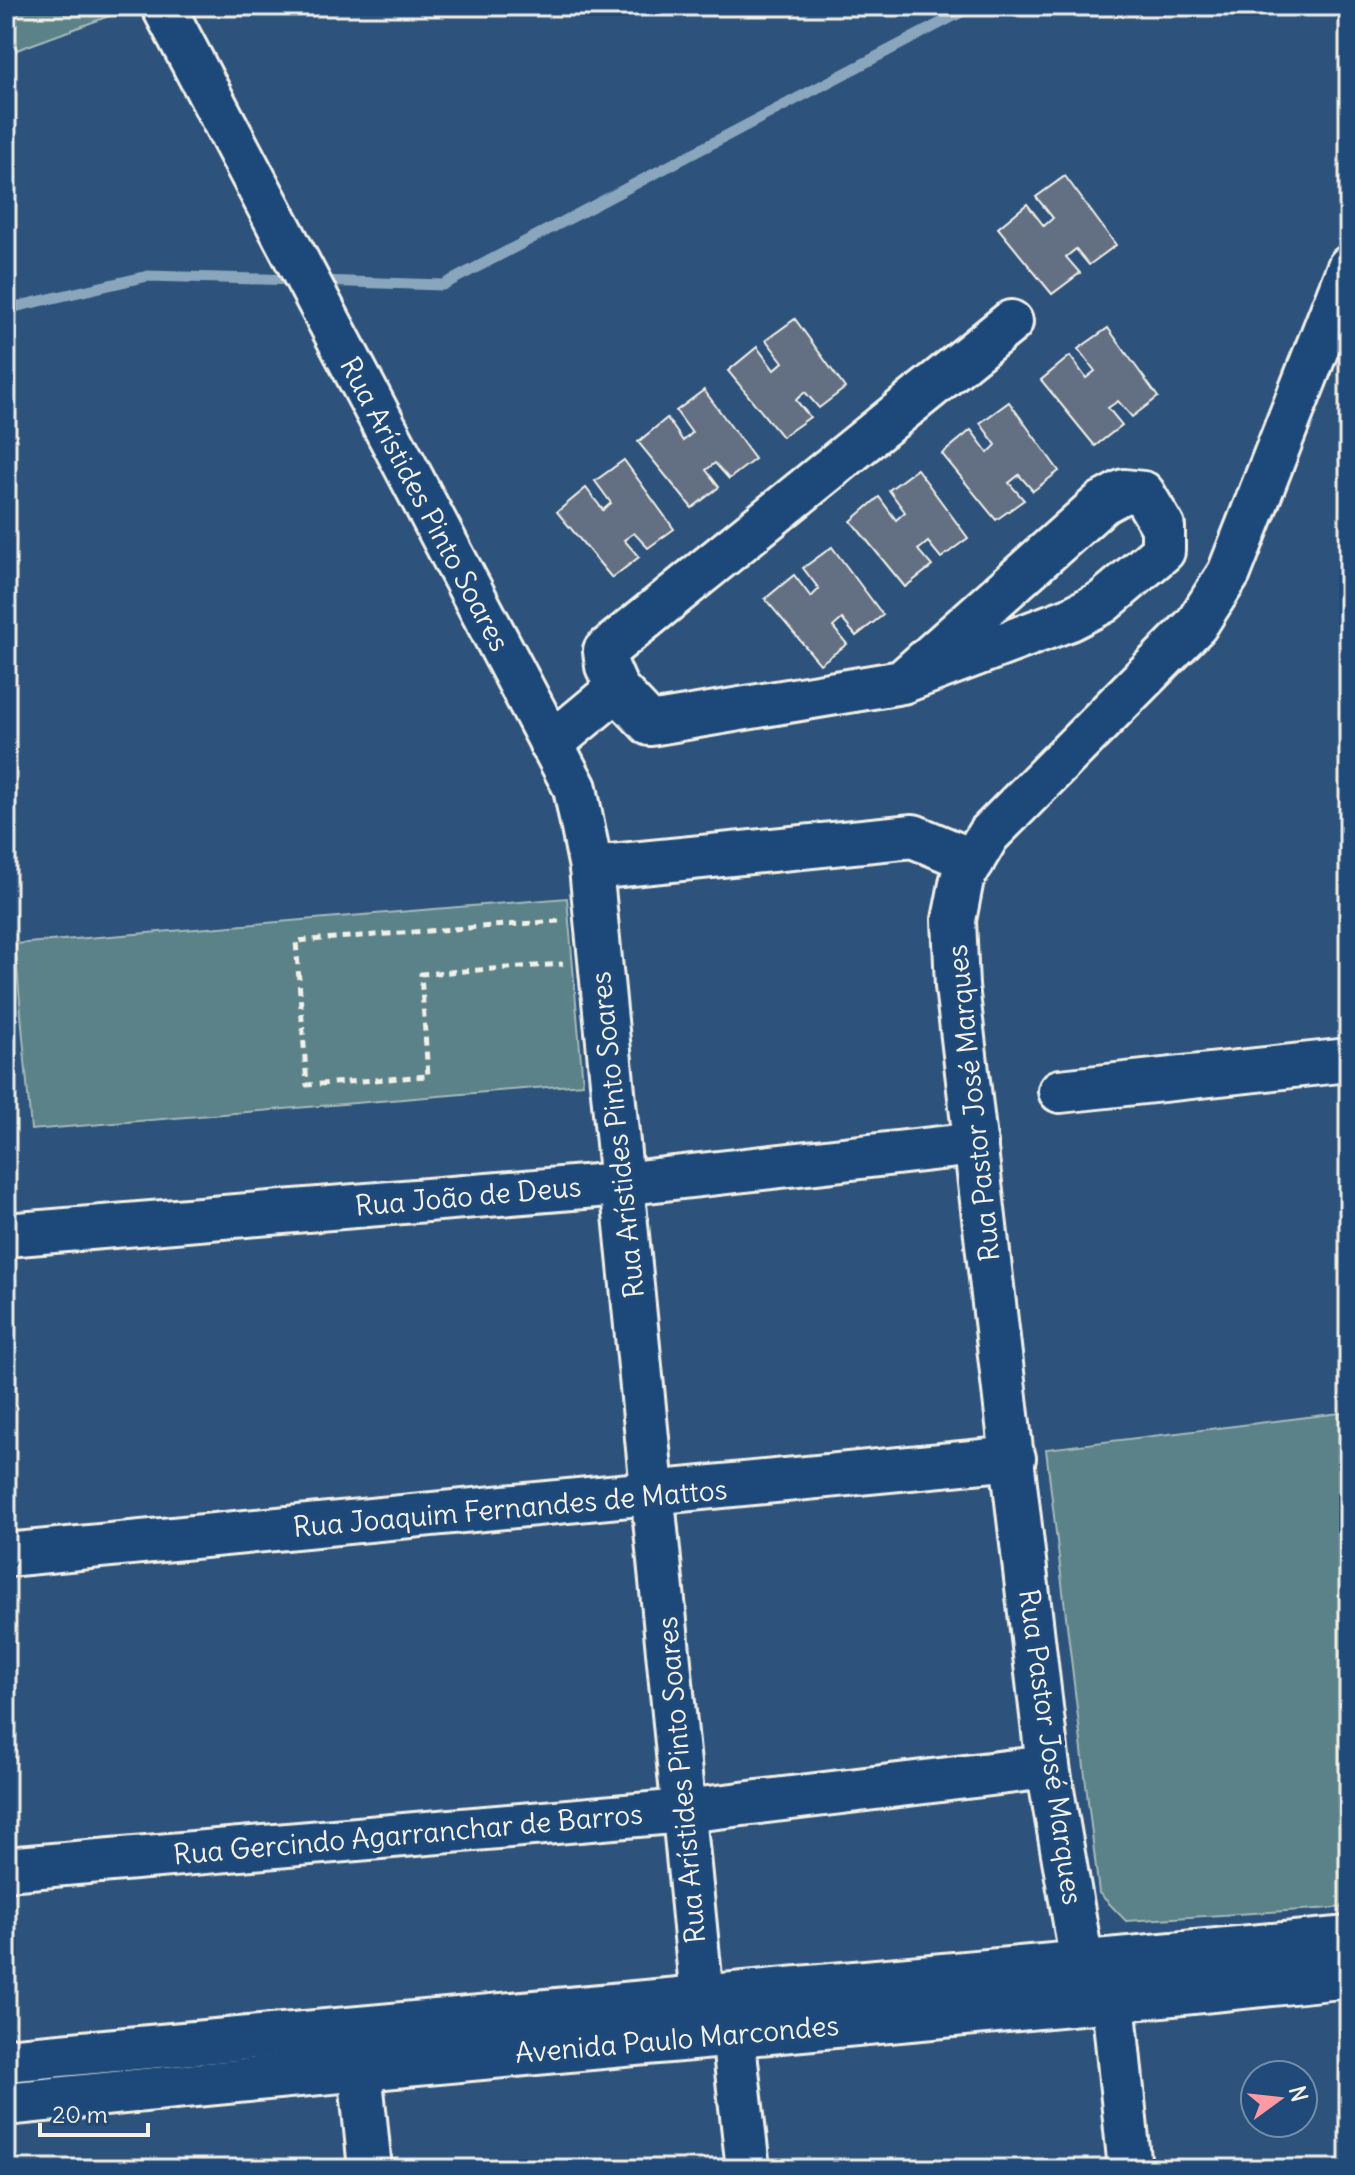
<svg xmlns="http://www.w3.org/2000/svg" width="1355" height="2175" viewBox="0 0 1355 2175" font-family="Delius,sans-serif">
<style>
.green{fill:#5a8288;stroke:#a7bab8;stroke-width:2}
.lines{fill:none;stroke-linecap:round;stroke-linejoin:round}
.stream{stroke:#89a6bc;stroke-width:11}
.building{fill:#647083;stroke:#f4f1e8;stroke-width:2}
.minor-casing{stroke:#f4f1e8;stroke-width:48}
.path{stroke:#f4f1e8;stroke-width:5;stroke-dasharray:8 6;stroke-linecap:butt}
.minor{stroke:#1f4a7a;stroke-width:42}
.labels{text-anchor:middle;dominant-baseline:central;stroke-width:7;stroke-linejoin:round;paint-order:stroke}
.street-label{font-size:28px;fill:#f4f1e8;stroke:#1f4a7a}
</style>
<rect width="100%" height="100%" fill="#2d527c"/>
<filter id="ink" filterUnits="userSpaceOnUse"><feTurbulence type="fractalNoise" baseFrequency=".0125" numOctaves="2"/><feDisplacementMap in="SourceGraphic" scale="16" xChannelSelector="R" yChannelSelector="G"/><feConvolveMatrix kernelMatrix="1 2 1 2 8 2 1 2 1" color-interpolation-filters="sRGB"/></filter>
<g filter="url(#ink)">
<g class="green">
<polygon points="6,6 130,6 131,8 6,54"/>
<polygon points="567,898 583,1084 31,1130 15,944"/>
<polygon points="1349,1412 1349,1907 1126,1921 1099,1893 1046,1449"/>
</g>
<g class="lines">
<g class="stream">
<polyline points="319,281 443,285 973,6"/>
<polyline points="6,309 148,276 297,280"/>
</g>
</g>
<g class="building">
<polygon points="1065,176 1116,245 1089,265 1076,249 1066,257 1080,273 1052,294 998,228 1027,204 1044,226 1053,218 1036,197"/>
<polygon points="795,319 845,388 819,408 805,392 796,400 810,417 782,437 728,371 757,347 774,370 783,362 766,340"/>
<polygon points="1108,328 1158,397 1132,417 1118,401 1108,408 1122,425 1095,446 1041,380 1070,356 1086,378 1095,371 1078,349"/>
<polygon points="704,390 755,459 729,479 715,463 706,470 719,487 692,508 638,442 667,418 683,441 692,433 676,411"/>
<polygon points="1009,402 1059,471 1033,491 1019,475 1009,483 1024,500 996,520 942,454 971,430 988,453 996,445 980,423"/>
<polygon points="624,460 674,529 648,548 634,533 624,540 639,557 612,578 557,512 586,488 603,510 611,503 595,481"/>
<polygon points="917,469 968,538 941,558 928,542 918,550 932,566 905,587 851,521 879,497 896,520 905,512 889,490"/>
<polygon points="832,547 883,615 856,636 842,619 833,627 847,644 820,664 765,599 794,575 811,597 819,589 803,568"/>
</g>
<g class="lines">
<g class="minor-casing">
<g id="minor">
<polyline points="163,6 575,788 591,868 702,1998 733,2035 748,2169"/>
<polyline points="617,689 607,666 605,651 1011,322"/>
<polyline points="551,744 617,689 650,724 902,682 1070,619 1103,602 1163,551 1163,527 1143,493 1124,491 1102,503 902,682"/>
<polyline points="591,868 913,836 973,861"/>
<polyline points="1060,1091 1349,1060"/>
<polyline points="6,1235 620,1184 976,1144"/>
<polyline points="6,1555 1014,1458"/>
<polyline points="6,1869 684,1811 1048,1767"/>
<polyline points="1113,2001 1082,1963 1048,1767 957,986 954,920 962,879 988,835 1196,625 1229,573 1349,267"/>
<polyline points="1113,2001 1130,2169"/>
<polyline points="357,2039 370,2169"/>
<polyline points="6,2060 1349,1938"/>
<path d="M6 2104C453 2057 902 2024 1349 1976"/>
</g>
</g>
<polyline class="path" points="559,921 296,941 307,1085 428,1076 421,974 563,964"/>
<use href="#minor" class="minor"/>
</g>
</g>
<g class="labels">
<g class="street-label">
<text transform="translate(425 504) rotate(62)">Rua Arístides Pinto Soares</text>
<text transform="translate(973 1103) rotate(-96)">Rua Pastor José Marques</text>
<text transform="translate(617 1135) rotate(-96)">Rua Arístides Pinto Soares</text>
<text transform="translate(468 1196) rotate(-5)">Rua João de Deus</text>
<text transform="translate(510 1508) rotate(-5)">Rua Joaquim Fernandes de Mattos</text>
<text transform="translate(1051 1747) rotate(82)">Rua Pastor José Marques</text>
<text transform="translate(681 1780) rotate(-95)">Rua Arístides Pinto Soares</text>
<text transform="translate(408 1834) rotate(-5)">Rua Gercindo Agarranchar de Barros</text>
<text transform="translate(677 2039) rotate(-5)">Avenida Paulo Marcondes</text>
</g>
</g>
<rect width="1355" height="2175" fill="none" stroke="#1f4a7a" stroke-width="32"/>
<rect x="16" y="16" width="1323" height="2143" fill="none" stroke="#f4f1e8" stroke-width="3" filter="url(#ink)"/>
<g transform="translate(1279 2099) rotate(75)"><circle r="38" fill="#1f4a7a" stroke="#748da6" stroke-width="2"/>
<path d="M0-6L14 30L0 20L-14 30Z" fill="#ff9aa2"/>
<text y="-12" font-size="22" font-weight="bold" text-anchor="middle" fill="#f4f1e8">N</text>
</g>
<path d="M40 2123v12h108v-12" fill="none" stroke="#f4f1e8" stroke-width="4"/>
<text x="52" y="2123" font-size="24" fill="#f4f1e8" stroke="#1f4a7a" stroke-width="6" paint-order="stroke">20 m</text>
</svg>
